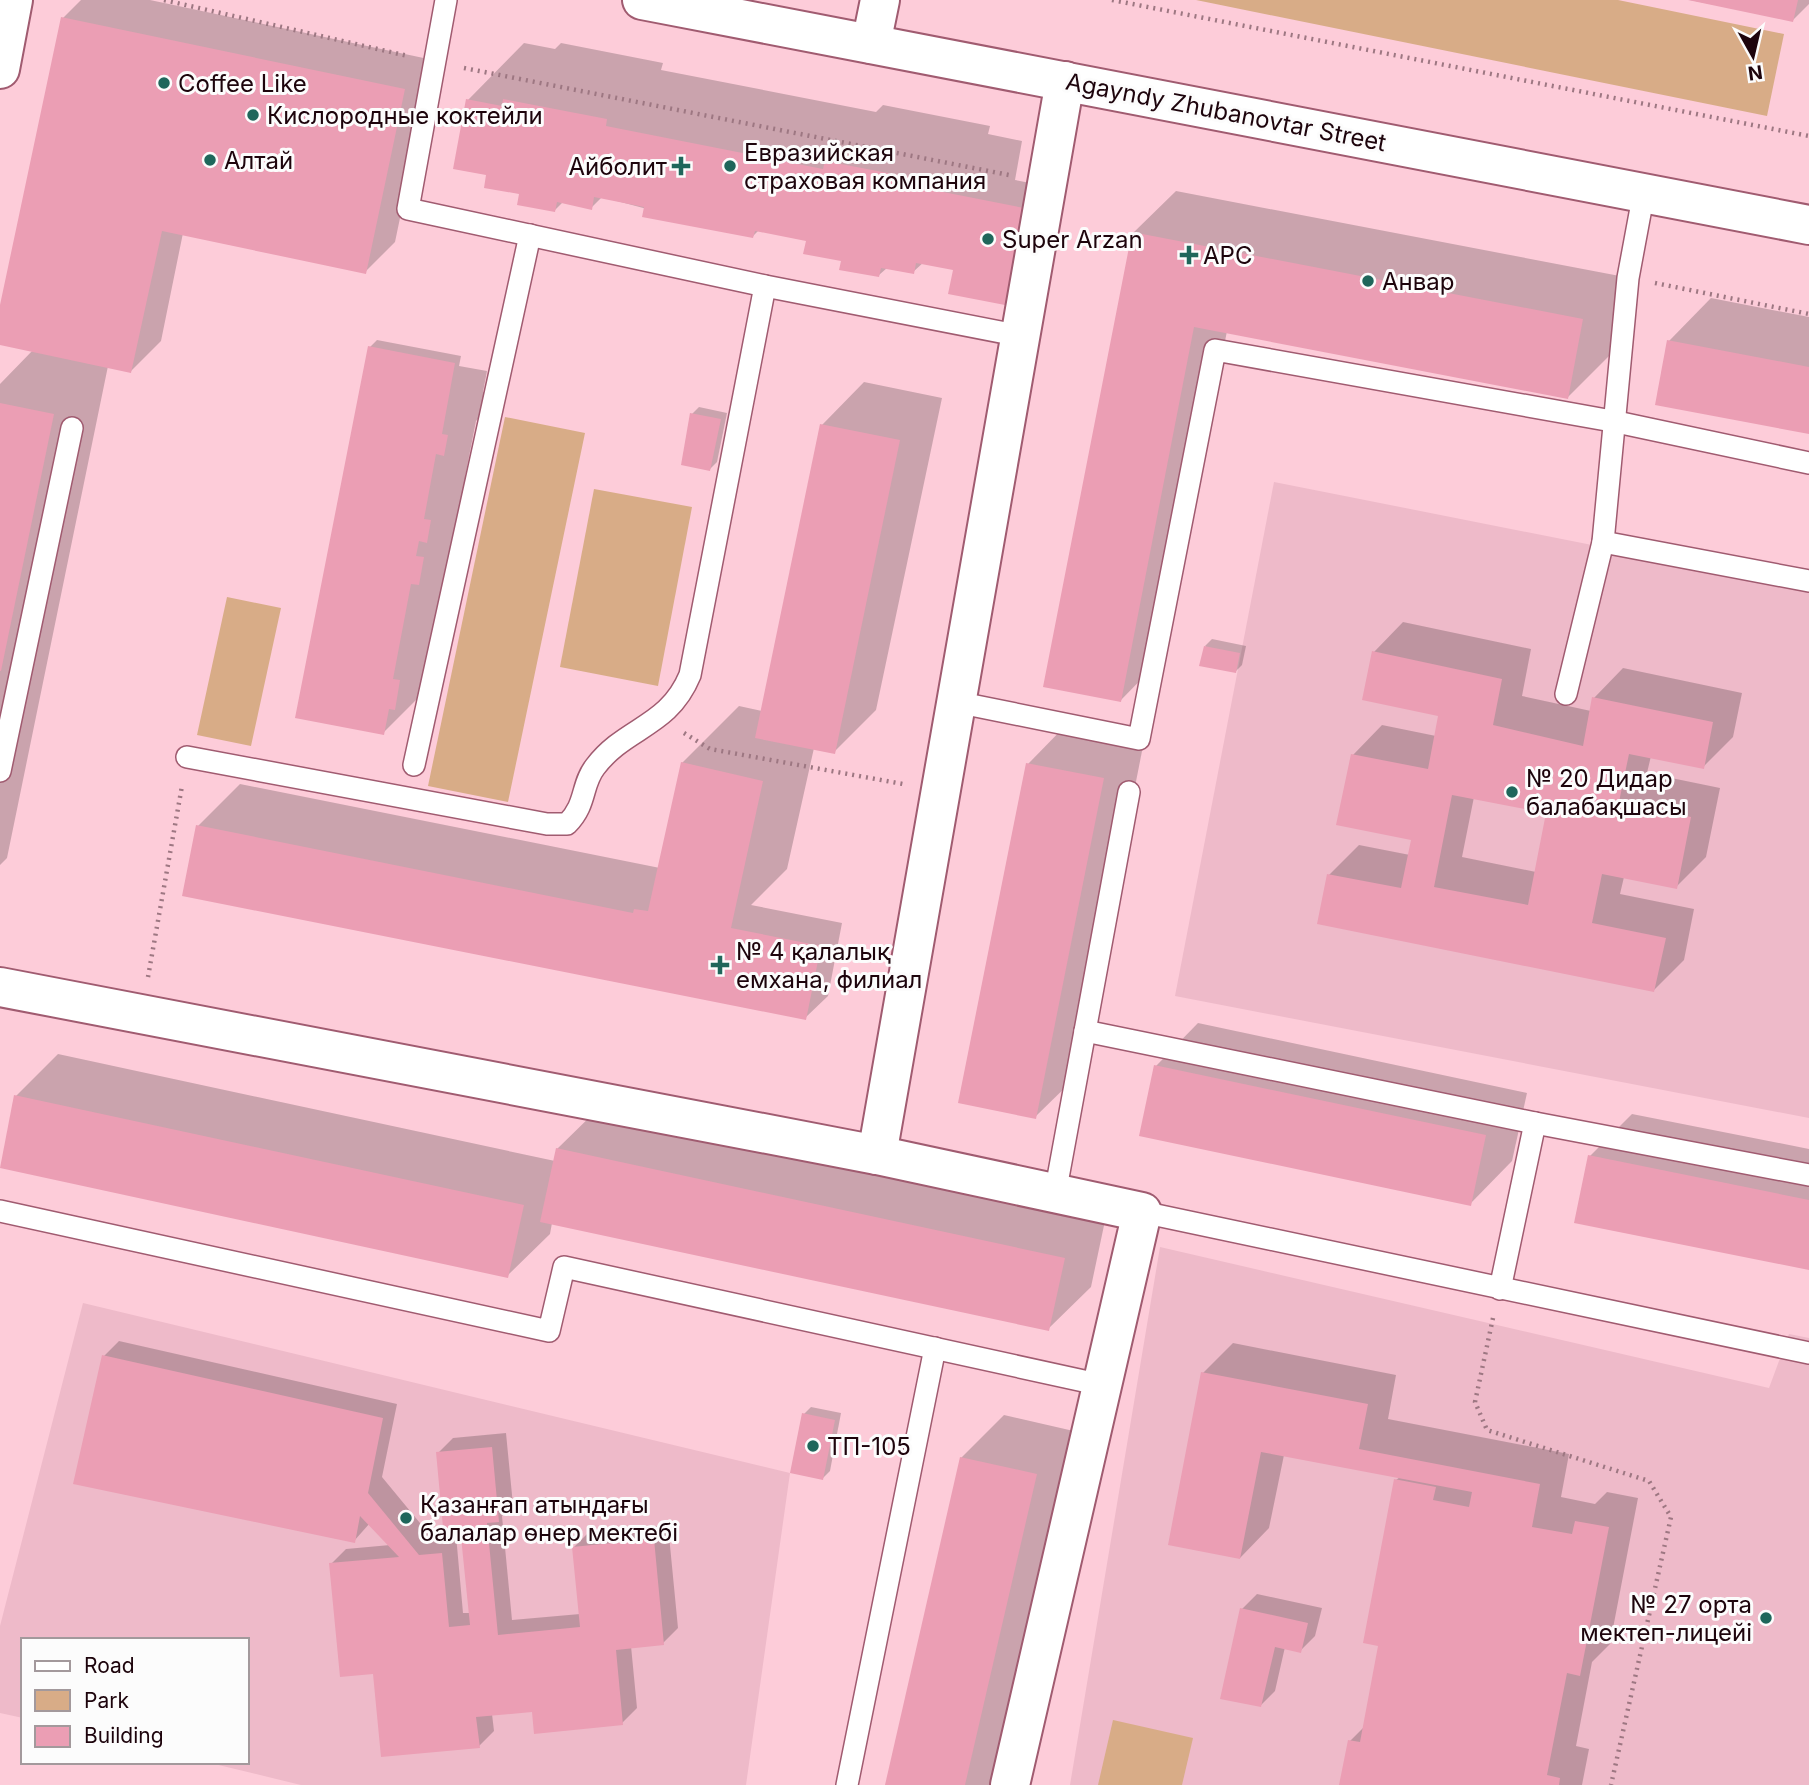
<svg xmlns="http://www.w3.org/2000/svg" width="1809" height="1785" viewBox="0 0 1809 1785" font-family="Inter,sans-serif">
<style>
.built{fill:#eebac9}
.green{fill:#d8ac87}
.shadow{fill:#0003;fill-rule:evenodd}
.building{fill:#eb9eb4;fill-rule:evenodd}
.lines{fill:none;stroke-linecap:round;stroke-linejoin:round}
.service-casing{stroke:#a05b70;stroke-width:24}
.minor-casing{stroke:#a05b70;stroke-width:42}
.tertiary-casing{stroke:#a05b70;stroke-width:42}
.path{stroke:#9d7782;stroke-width:4.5;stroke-dasharray:2 5;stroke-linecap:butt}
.service{stroke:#fff;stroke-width:21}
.minor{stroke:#fff;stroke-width:38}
.tertiary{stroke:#fff;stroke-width:38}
.poi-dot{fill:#1f665b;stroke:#fcfcfc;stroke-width:2.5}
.labels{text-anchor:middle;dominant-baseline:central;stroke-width:6;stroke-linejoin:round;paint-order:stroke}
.poi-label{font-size:24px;fill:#1d040c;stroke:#fcfcfc;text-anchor:start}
.street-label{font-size:24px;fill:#1d040c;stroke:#fcfcfc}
</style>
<rect width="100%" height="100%" fill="#fdccd9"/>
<g class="built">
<polygon points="1274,482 1809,588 1809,1118 1175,996"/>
<polygon points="1160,1247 1769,1388 1789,1334 1809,1338 1809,1785 1070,1785"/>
<polygon points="83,1303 790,1473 746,1785 301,1785 206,1762 247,1762 247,1640 23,1640 23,1718 0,1713 0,1626"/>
</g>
<g class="green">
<polygon points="1196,0 1618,0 1784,34 1767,116"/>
<polygon points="505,417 585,433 508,802 428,786"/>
<polygon points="594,489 692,507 658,686 560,667"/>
<polygon points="227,597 281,608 251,746 197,735"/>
<polygon points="1113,1720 1193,1738 1182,1785 1098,1785"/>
</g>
<g class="shadow">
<polygon points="81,0 150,0 433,60 395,242 365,272 183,233 161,341 131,371 108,366 7,858 0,865 0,384 33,350 0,343 0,314 63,18"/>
<polygon points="1690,0 1809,0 1809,4 1793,20"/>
<polygon points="524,43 555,49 561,43 663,63 661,70 876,112 883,105 990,126 988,134 1022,141 1015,180 1046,186 1027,281 1005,304 955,268 924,262 913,272 887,268 879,275 808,239 759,230 752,237 602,197 591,208 563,202 555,210 489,173 468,100"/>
<polygon points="1176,191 1625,277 1610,355 1568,397 1227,331 1163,657 1121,700 1133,233"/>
<polygon points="1711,298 1809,317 1809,432 1669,341"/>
<polygon points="377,340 461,356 459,366 487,371 483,392 489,393 485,411 476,421 465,477 473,478 469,498 459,509 458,514 465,515 426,690 383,733 370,347"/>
<polygon points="864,382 942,398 876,710 834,752 814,748 787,869 751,905 842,923 828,996 805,1018 198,826 240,784 660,868 682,763 739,706 762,711 822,425"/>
<polygon points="699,407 727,413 717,462 710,469 692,414"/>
<path d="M1403 622 1531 649 1522 696 1591 711 1594 698 1623 668 1742 693 1733 737 1703 767 1651 756 1647 773 1720 788 1706 857 1676 887 1624 877 1620 894 1694 909 1684 960 1654 990 1329 875 1359 845 1410 855 1413 839 1353 755 1382 725 1436 736 1441 714 1374 652ZM1474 797 1548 811 1536 872 1462 857Z"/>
<polygon points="1212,639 1246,646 1242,665 1235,672 1205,646"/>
<polygon points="1070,721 1145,736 1078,1075 1035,1117 1028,764"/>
<polygon points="1198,1023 1527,1093 1512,1161 1470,1204 1156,1066"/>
<polygon points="58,1054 555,1161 557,1149 600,1107 1106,1216 1091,1287 1048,1329 552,1223 550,1234 507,1276 16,1096"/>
<polygon points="1632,1114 1809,1149 1809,1268 1590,1156"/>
<path d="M119 1341 397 1404 382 1477 434 1540 446 1539 438 1453 453 1438 506 1433 513 1505 502 1516 512 1620 580 1614 573 1548 588 1533 668 1525 678 1628 663 1643 631 1646 637 1708 622 1723 534 1710 492 1714 494 1731 479 1746 374 1672 331 1564 346 1549 390 1545 370 1523 354 1541 104 1356ZM456 1535H463L470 1613H463Z"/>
<polygon points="1233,1343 1396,1375 1388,1419 1569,1454 1561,1497 1595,1504 1607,1492 1638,1498 1610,1644 1592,1662 1576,1746 1589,1749 1582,1785 1341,1785 1350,1741 1365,1726 1380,1645 1396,1480 1400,1477 1284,1455 1269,1528 1240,1558 1203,1373"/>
<polygon points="811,1407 841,1413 830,1471 823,1478 804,1414"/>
<polygon points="1004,1415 1078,1432 997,1785 887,1785 961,1458"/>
<polygon points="1257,1594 1322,1608 1315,1636 1300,1651 1285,1647 1275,1691 1260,1706 1242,1609"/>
</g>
<g class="building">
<polygon points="1688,0 1798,0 1793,22"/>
<polygon points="61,17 405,89 366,274 162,231 131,373 0,345 0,305"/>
<polygon points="466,99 502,106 503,99 607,119 606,126 823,169 825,161 935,182 933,190 1024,208 1005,305 948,294 953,270 916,263 914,274 881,268 879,277 839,270 841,261 803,254 806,241 755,231 753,238 642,217 644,207 594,197 592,210 557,202 555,212 517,205 519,194 484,188 486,175 453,169"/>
<polygon points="1132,232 1583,319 1568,399 1194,327 1121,702 1043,687"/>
<polygon points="1667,340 1809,367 1809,434 1655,405"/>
<polygon points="368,346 455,363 442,434 448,435 444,456 436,454 424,519 431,520 427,543 419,541 416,556 424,557 419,585 411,584 393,679 400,680 395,710 389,709 384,735 295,718"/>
<polygon points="0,403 54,414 1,671 0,671"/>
<polygon points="690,413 721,419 710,471 681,465"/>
<polygon points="820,424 900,440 835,754 755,738"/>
<polygon points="1204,646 1240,653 1236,673 1199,666"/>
<path d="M1372 651 1502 679 1493 725 1583 746 1592 697 1713 722 1704 769 1629 754 1619 802 1691 817 1677 889 1602 874 1592 923 1666 938 1654 992 1317 924 1327 874 1401 888 1411 840 1336 825 1351 754 1428 769 1438 716 1362 700ZM1452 795 1546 813 1528 905 1434 887Z"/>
<polygon points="681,762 763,781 731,928 821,946 806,1020 182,896 196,825 633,913 634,909 648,911"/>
<polygon points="1026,763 1104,778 1036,1119 958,1103"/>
<polygon points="1154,1065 1486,1135 1471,1206 1139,1136"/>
<polygon points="14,1095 524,1205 508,1278 0,1168"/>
<polygon points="556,1148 1065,1258 1049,1331 540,1222"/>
<polygon points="1588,1155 1809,1200 1809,1270 1574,1223"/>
<polygon points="102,1355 383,1418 368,1493 419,1555 442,1553 449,1627 470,1625 461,1537 444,1538 436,1452 492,1447 499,1522 487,1523 498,1635 580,1627 572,1547 654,1539 664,1645 616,1650 623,1725 534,1734 532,1712 476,1717 480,1748 381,1757 373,1674 340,1677 329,1563 399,1557 360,1516 355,1543 73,1484"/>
<polygon points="1201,1372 1368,1404 1359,1449 1540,1484 1532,1527 1572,1534 1575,1521 1609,1527 1580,1676 1567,1673 1547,1775 1560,1778 1559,1785 1339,1785 1348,1740 1360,1742 1378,1646 1363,1643 1394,1479 1436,1487 1433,1500 1469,1507 1472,1492 1261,1452 1240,1559 1168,1545"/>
<polygon points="802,1413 835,1420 823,1480 790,1473"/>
<polygon points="960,1457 1037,1474 965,1785 885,1785"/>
<polygon points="1240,1608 1308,1623 1301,1653 1275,1647 1261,1707 1220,1699"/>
</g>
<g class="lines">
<g class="service-casing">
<g id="service">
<polyline points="446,0 408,209 765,286 1021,336"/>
<polyline points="1603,542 1809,581"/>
<polyline points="1566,694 1603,542 1628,278 1644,192"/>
<polyline points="956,702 1139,739 1215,350 1612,421 1809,463"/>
<path d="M187 757 547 824H567C587 804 581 785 595 767 626 726 668 728 690 675L765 286"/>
<polyline points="414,765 530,235"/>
<polyline points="0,771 72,428"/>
<polyline points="1085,1031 1535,1123 1809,1175"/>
<polyline points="1055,1194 1129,792"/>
<polyline points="0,1211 549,1331 564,1267 1102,1385"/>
<polyline points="1142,1212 1809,1353"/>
<polyline points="1500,1289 1535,1123"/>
<polyline points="847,1785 935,1348"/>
</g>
</g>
<g class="minor-casing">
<g id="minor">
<polyline points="871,44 880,0"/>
<polyline points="0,987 877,1155 1142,1212 1010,1785"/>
<polyline points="877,1155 1065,81"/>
</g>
</g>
<g class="tertiary-casing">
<g id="tertiary">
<polyline points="642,0 1809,225"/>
<polyline points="0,69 13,0"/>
</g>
</g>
<g class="path">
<polyline points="164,0 408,56"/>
<polyline points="1112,0 1809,136"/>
<polyline points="464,68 1009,175"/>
<polyline points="1655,283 1809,314"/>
<polyline points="684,733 710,749 903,784"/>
<polyline points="148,977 182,786"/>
<polyline points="1493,1318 1475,1402 1487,1430 1649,1481 1671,1517 1611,1785"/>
</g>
<use href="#service" class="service"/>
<use href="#minor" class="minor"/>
<use href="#tertiary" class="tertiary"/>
</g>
<g class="poi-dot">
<circle cx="164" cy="83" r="7"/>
<circle cx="253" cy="115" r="7"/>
<circle cx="210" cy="160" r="7"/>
<path d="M677.5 155.5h7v7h7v7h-7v7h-7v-7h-7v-7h7z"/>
<circle cx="730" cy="166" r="7"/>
<circle cx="988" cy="239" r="7"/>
<path d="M1185.5 244.5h7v7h7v7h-7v7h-7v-7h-7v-7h7z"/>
<circle cx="1368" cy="281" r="7"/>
<circle cx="1512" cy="792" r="7"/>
<path d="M716.5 954.5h7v7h7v7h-7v7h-7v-7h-7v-7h7z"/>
<circle cx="813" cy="1446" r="7"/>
<circle cx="406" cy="1518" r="7"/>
<circle cx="1766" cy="1618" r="7"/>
</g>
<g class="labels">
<g class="poi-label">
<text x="178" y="83">Coffee Like</text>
<text x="267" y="115">Кислородные коктейли</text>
<text x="744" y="152">Евразийская<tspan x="744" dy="28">страховая компания</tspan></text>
<text x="224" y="160">Алтай</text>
<text x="667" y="166" text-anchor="end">Айболит</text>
<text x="1002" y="239">Super Arzan</text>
<text x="1203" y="255">АРС</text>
<text x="1382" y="281">Анвар</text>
<text x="1526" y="778">№ 20 Дидар<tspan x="1526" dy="28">балабақшасы</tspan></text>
<text x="736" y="951">№ 4 қалалық<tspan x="736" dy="28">емхана, филиал</tspan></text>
<text x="827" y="1446">ТП-105</text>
<text x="420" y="1504">Қазанғап атындағы<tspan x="420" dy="28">балалар өнер мектебі</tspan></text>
<text x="1752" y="1604" text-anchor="end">№ 27 орта<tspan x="1752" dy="28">мектеп-лицейі</tspan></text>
</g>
<g class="street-label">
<text transform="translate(1226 112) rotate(11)">Agayndy Zhubanovtar Street</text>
</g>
</g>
<rect x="21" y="1638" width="228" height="126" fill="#fcfcfc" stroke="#a3999c" stroke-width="2"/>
<rect x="35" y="1661" width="35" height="10" fill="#ffffff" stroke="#a3999c" stroke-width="2"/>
<text x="84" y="1673" font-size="21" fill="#1d040c">Road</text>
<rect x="35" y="1690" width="35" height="21" fill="#d8ac87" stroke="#a3999c" stroke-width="2"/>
<text x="84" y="1708" font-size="21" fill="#1d040c">Park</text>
<rect x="35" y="1726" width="35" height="21" fill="#eb9eb4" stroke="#a3999c" stroke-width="2"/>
<text x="84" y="1743" font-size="21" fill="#1d040c">Building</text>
<g transform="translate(1753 56) rotate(172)" stroke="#fcfcfc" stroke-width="5" paint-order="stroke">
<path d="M0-5L12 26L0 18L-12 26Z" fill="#1d040c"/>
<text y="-10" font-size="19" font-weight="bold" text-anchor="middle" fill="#1d040c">N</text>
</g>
</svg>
